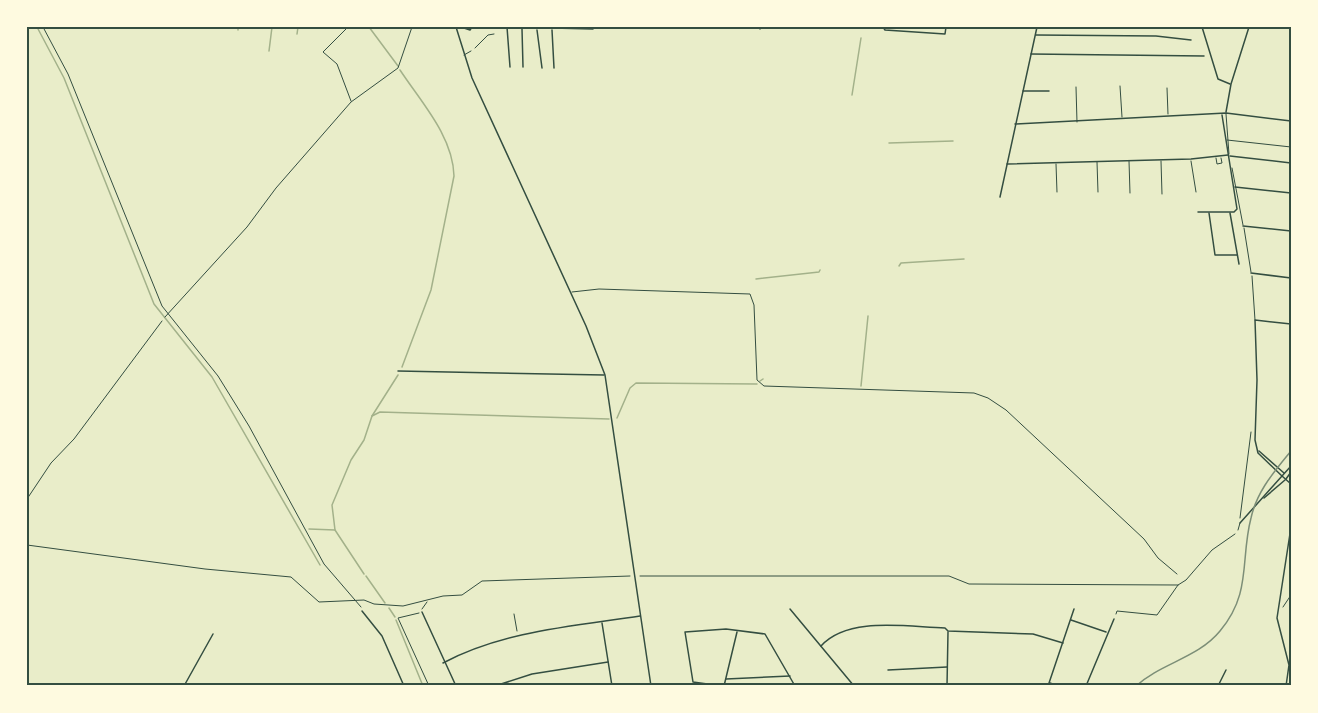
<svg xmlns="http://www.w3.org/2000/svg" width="1318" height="713" viewBox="0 0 1318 713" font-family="'Exo 2',sans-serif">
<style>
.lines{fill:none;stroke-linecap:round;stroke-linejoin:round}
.stream{stroke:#a3b18a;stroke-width:1.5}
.path{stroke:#344e41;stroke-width:1}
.service{stroke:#344e41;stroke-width:1}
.minor{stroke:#344e41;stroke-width:1.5}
.tertiary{stroke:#344e41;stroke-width:1.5}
.rail{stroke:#7c8e77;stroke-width:1.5}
.neatline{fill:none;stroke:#344e41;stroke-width:2}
</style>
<rect width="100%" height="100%" fill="#e9edc9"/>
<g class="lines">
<g class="stream">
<polyline points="37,27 64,78 154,304 212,377 320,565"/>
<polyline points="369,27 398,66"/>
<polyline points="238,30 238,27"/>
<polyline points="297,34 298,27"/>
<polyline points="269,51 272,27"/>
<path d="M400 70C421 102 453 136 454 176L431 290 402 367"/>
<polyline points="852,95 861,38"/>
<polyline points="889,143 953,141"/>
<polyline points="899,266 901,263 964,259"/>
<polyline points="756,279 819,272 820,270"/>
<polyline points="760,381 763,379"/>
<polyline points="861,386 868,316"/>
<polyline points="372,416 380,412 609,419"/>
<polyline points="617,418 630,388 636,383 757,384"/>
<polyline points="309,529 335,530"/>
<polyline points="364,574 335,530 332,505 351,460 364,440 372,416 398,375"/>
<polyline points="366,576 385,603"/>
<polyline points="389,608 395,617"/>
<polyline points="396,620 423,686"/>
</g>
<g class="path">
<polyline points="43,27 68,74 162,306 218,376 249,426 324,564 361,607"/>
<polyline points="348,27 323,52 337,64 351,101"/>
<polyline points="475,48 488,35 494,34"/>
<polyline points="165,317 247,227 276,188 351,102 398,68 412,27"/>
<polyline points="27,499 51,463 74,439 162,321"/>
<polyline points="1240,518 1251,432"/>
<polyline points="27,545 205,569 291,577 319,602 364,600 374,604 403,606 443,596 462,595 482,581 630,576"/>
<polyline points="640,576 949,576 969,584 1178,585"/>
<polyline points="1283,607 1291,595"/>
<polyline points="422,609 427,602"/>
<polyline points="419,613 398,618 429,686"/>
<polyline points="514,614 517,631"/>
<polyline points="1116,614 1117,611 1157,615 1178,585 1186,580 1212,550 1235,534"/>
</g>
<g class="service">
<polyline points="464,55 471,51"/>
<polyline points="1120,86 1122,117"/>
<polyline points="1076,87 1077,122"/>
<polyline points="1167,88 1168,114"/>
<polyline points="1226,114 1229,154"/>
<polyline points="1227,140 1291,147"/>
<polyline points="1216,158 1217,164 1222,163 1221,158"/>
<polyline points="1129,161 1130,193"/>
<polyline points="1161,161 1162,194"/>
<polyline points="1191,161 1196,192"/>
<polyline points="1097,162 1098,192"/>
<polyline points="1056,164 1057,192"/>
<polyline points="1232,168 1243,225"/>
<polyline points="1244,228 1251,272"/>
<polyline points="1252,276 1255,320"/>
<polyline points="572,292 599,289 750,294 754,305 757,380 764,386 974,393 988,398 1006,410 1144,539 1158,558 1177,574"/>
<polyline points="1238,530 1240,523"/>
</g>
<g class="minor">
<polyline points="461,27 470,30 472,27"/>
<polyline points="507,27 510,67"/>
<polyline points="511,27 593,29 593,27"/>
<polyline points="760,27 760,29"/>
<polyline points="883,27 885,30 945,34 946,27"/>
<polyline points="1202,27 1218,79 1230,84"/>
<polyline points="522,29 523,67"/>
<polyline points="537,30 542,68"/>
<polyline points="552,30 554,68"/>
<polyline points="1036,35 1156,36 1191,40"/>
<polyline points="1031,54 1204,56"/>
<polyline points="1023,91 1049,91"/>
<polyline points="1226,112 1231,84 1249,27"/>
<polyline points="1015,124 1226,113 1291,121"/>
<polyline points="1230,156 1291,163"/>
<polyline points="1007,164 1191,159 1228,155"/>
<polyline points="1235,187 1291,193"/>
<polyline points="1000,197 1037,27"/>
<polyline points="1198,212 1234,212 1237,209 1222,115"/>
<polyline points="1209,213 1215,255 1237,255"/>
<polyline points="1230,213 1239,264"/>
<polyline points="1243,226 1291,231"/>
<polyline points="1251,273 1291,278"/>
<polyline points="398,371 604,375"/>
<polyline points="1259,451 1284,473"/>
<polyline points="1264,498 1285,480"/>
<polyline points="1240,523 1282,476 1258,453 1255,440 1257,380 1255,320 1291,324"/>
<polyline points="790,609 854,686"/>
<polyline points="362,611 382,636 404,686"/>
<polyline points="422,612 456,686"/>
<polyline points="1071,620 1106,632"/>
<polyline points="602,623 612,686"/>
<path d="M821 646C848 616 907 627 945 628L948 631 1033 634 1063 643"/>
<path d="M443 663C503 631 574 626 640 616"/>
<polyline points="888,670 947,667"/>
<polyline points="726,679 790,676"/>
<polyline points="1050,683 1058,686"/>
<polyline points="184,686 213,634"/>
<polyline points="495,686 532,674 608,662"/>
<polyline points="722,686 693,682 685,632 726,629 765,634 795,686"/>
<polyline points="724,686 737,632"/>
<polyline points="947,686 948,632"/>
<polyline points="955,686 1025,684 1036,686"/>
<polyline points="1048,686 1074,609"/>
<polyline points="1086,686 1114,619"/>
<polyline points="1218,686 1226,670"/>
<polyline points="1286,686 1289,665 1277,618 1291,527"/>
</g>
<g class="tertiary">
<polyline points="456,27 472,78 586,326 605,375 651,686"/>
<polyline points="1291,466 1282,476 1291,484"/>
<polyline points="1286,479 1291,472"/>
</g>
<path class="rail" d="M1136 686C1161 663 1198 658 1220 631 1252 593 1240 560 1251 518 1257 491 1274 472 1291 451"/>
</g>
<rect width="1318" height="713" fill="none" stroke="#fefae0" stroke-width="57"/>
<rect x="28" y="28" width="1262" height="656" class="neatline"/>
</svg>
